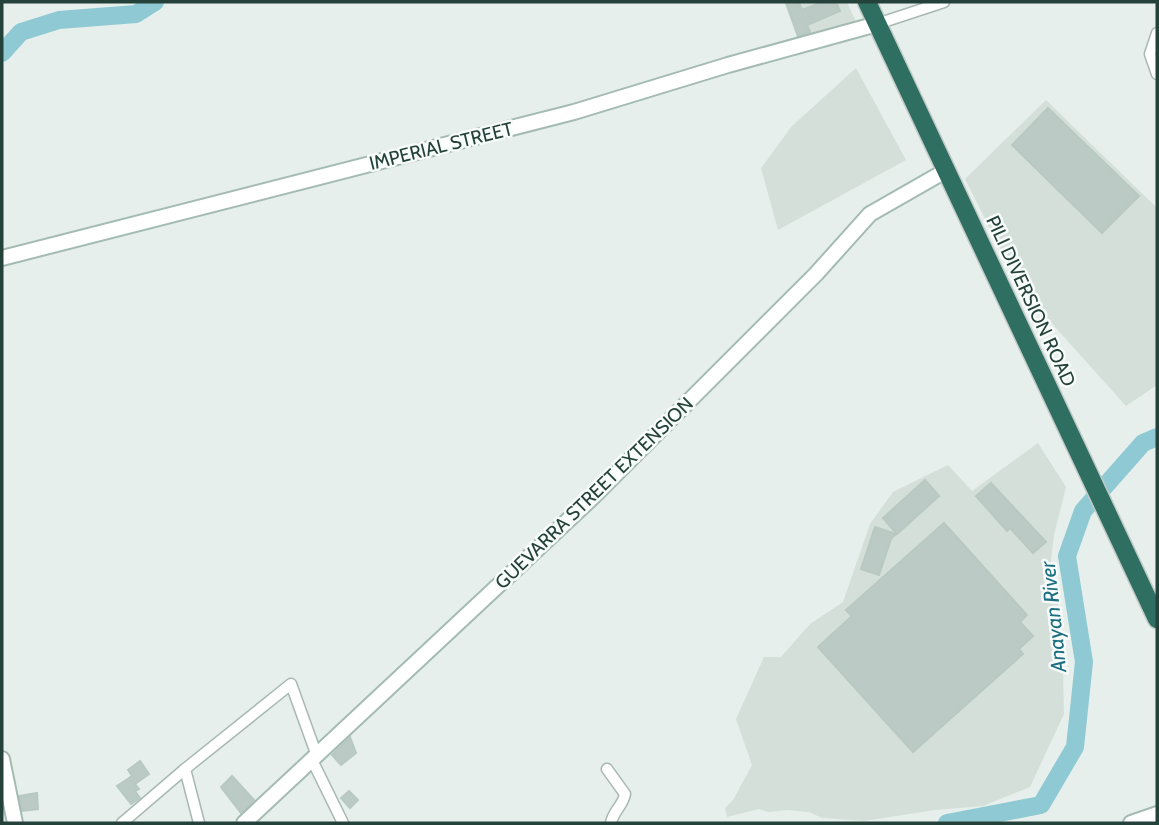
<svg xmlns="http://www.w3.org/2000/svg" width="1159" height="825" viewBox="0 0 1159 825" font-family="Cabin,sans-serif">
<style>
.built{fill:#d4dfda}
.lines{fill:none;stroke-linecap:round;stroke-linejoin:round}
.river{stroke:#8ec9d4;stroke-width:18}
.building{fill:#bbcac4;stroke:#b8c9c2;stroke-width:2}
.street-casing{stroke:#a8b8b2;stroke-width:13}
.secondary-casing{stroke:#a4bbb3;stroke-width:18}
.highway-casing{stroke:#c2cac8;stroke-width:21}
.street{stroke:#fff;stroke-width:10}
.secondary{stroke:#fff;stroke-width:14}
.highway{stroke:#2f6f62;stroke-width:18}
.labels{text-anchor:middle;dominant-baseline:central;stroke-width:5;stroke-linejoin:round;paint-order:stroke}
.street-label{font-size:19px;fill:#24423a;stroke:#f7fbf9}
.water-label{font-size:21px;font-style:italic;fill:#1c6f80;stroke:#f7fbf9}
</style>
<rect width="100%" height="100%" fill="#e6efeb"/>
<g class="built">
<polygon points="784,2 847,2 856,22 798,40"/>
<polygon points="856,68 906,160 778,230 761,168 792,126"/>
<polygon points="1046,100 1157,208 1157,385 1126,406 1020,288 965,179"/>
<polygon points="1038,443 1066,487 1054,535 1050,568 1062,623 1064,714 1030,787 983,806 935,810 864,821 822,818 809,812 787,810 768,812 759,809 727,817 725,808 733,800 752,765 736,719 764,657 781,657 810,624 843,602 870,524 893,492 948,465 972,491"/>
</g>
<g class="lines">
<g class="river">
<polyline points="2,53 21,32 59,20 136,14 155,2"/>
<polyline points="947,823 1041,805 1075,747 1084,662 1067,556 1083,511 1143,443 1157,437"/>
</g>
</g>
<g class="building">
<polygon points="786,2 799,2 802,10 823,2 836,2 840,11 807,25 810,32 798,36"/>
<polygon points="1048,108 1139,196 1102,233 1012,145"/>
<polygon points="925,480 939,496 897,534 883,518"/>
<polygon points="991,483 1046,542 1033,553 1010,528 1007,531 976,496"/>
<polygon points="944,523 1027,615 1020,622 1033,636 1019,649 1023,654 913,752 818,647 852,616 846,610"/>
<polygon points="875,527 896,534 891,539 879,575 861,569"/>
<polygon points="350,737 356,753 341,765 332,755"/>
<polygon points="140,761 149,774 135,784 139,789 135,791 140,798 131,804 117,786 132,776 128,770"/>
<polygon points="232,776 254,800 241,813 221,787"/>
<polygon points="349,791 358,800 350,808 341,798"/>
<polygon points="37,793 38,809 22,811 19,796"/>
</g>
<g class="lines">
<g class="street-casing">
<g id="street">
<polyline points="877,24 944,2"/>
<polyline points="1157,33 1150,54 1157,74"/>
<polyline points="312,760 343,823"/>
<polyline points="185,769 199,823"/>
<path d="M607 769 625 794C623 806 613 811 611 823"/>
<polyline points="122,823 185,769 291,684 317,756"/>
</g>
</g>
<g class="secondary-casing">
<g id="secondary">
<polyline points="2,258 574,112 728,65 877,24"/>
<polyline points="2,759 15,823"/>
<polyline points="244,823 594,496 816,274 870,214 947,170"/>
<polyline points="1131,823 1157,814"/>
</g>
</g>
<g class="highway-casing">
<polyline id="highway" points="867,2 1157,619"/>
</g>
<use href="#street" class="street"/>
<use href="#secondary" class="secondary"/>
<use href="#highway" class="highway"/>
</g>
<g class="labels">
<g class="street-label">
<text transform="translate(441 146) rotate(-14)">IMPERIAL STREET</text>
<text transform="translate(1031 301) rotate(65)">PILI DIVERSION ROAD</text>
<text transform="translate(594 493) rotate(-44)">GUEVARRA STREET EXTENSION</text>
</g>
<g class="water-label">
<text transform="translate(1053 617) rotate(-96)">Anayan River</text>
</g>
</g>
<rect width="1159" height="825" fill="none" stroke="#24423a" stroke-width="7"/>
</svg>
